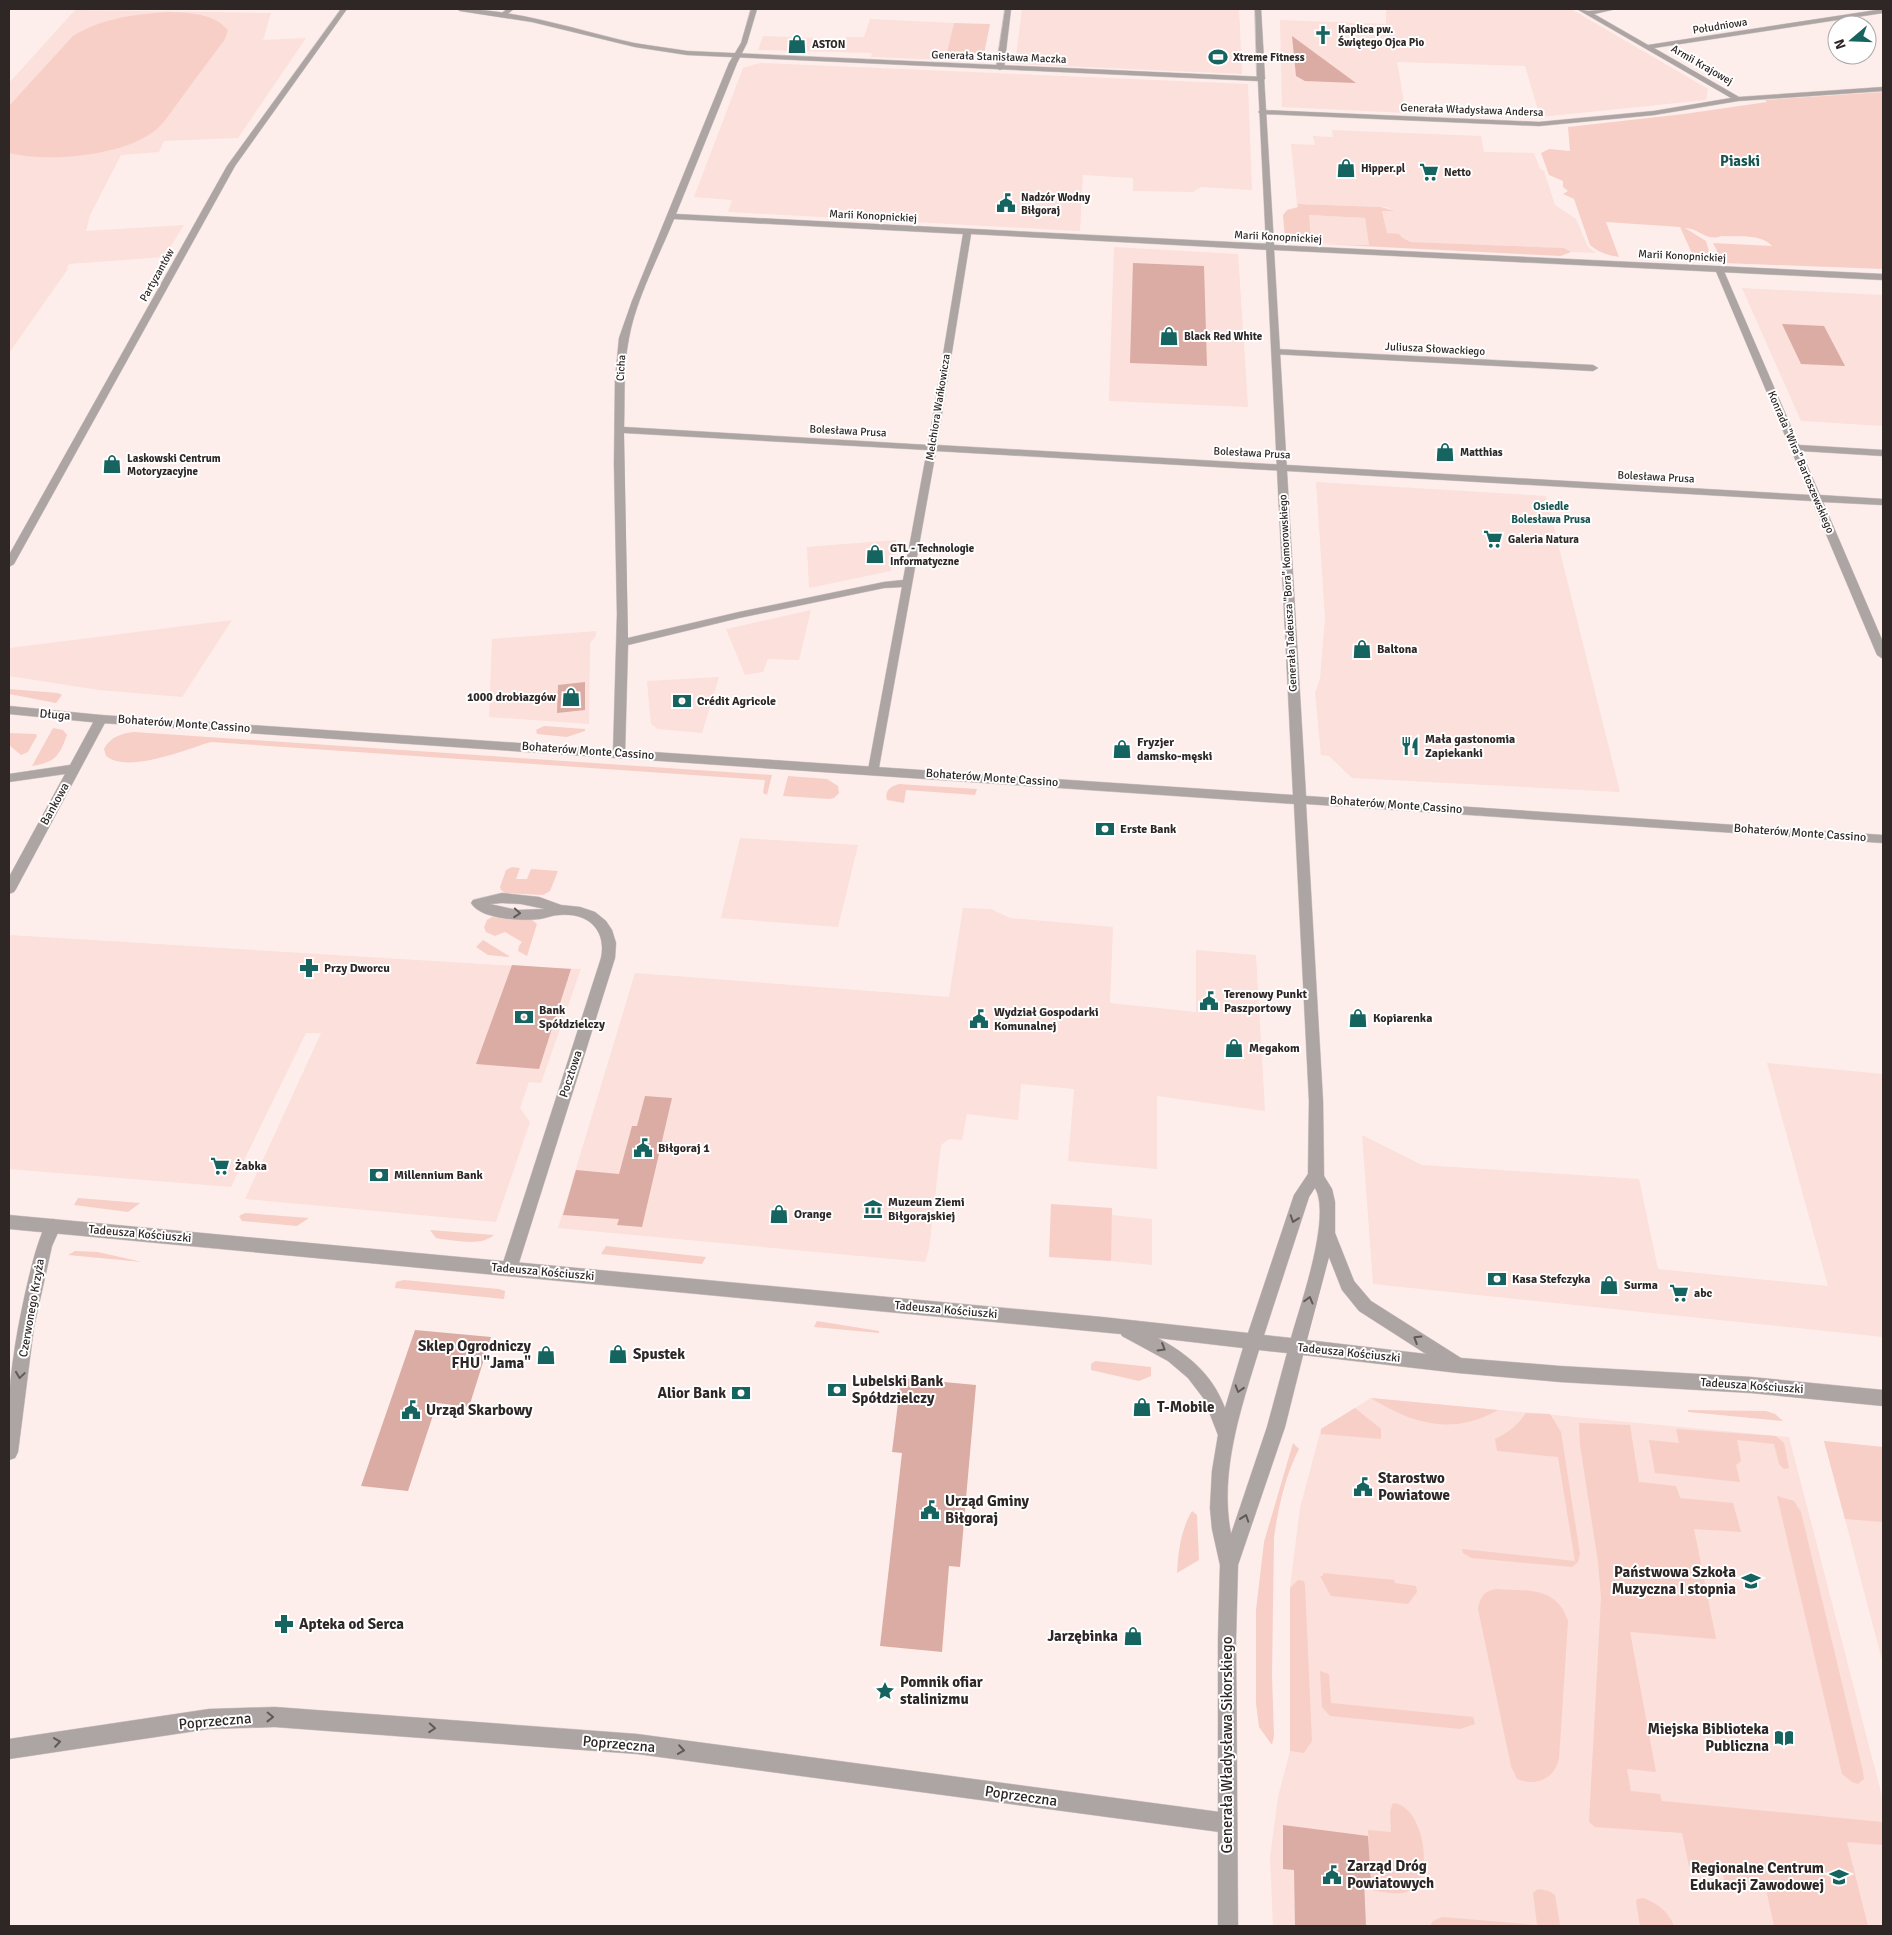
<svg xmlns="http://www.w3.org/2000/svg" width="1892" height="1935" viewBox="0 0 1892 1935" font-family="Signika,sans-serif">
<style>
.built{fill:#fbe0db}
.green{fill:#f7cfc7}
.building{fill:#dbaca4}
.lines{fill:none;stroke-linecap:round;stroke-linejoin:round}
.minor-casing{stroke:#d8cac8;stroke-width:1}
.tertiary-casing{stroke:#d8cac8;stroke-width:1}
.minor{fill:#aca5a3;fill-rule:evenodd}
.tertiary{fill:#aca5a3;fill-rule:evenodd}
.oneway{stroke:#605958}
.labels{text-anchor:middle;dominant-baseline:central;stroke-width:4;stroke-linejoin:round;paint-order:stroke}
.far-street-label{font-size:11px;fill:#2e2726;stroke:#fff}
.far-poi-label{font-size:11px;font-weight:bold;fill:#2e2726;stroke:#fff;text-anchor:start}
.far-neighbourhood-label{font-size:11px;font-weight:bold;fill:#195451;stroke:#fff}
.poi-label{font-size:12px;font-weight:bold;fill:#2e2726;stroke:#fff;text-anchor:start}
.street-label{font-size:12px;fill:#2e2726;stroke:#fff}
.far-district-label{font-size:15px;font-weight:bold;fill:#195451;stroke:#fff}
.near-poi-label{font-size:15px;font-weight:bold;fill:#2e2726;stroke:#fff;text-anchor:start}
.near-street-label{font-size:15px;fill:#2e2726;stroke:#fff}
</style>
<rect width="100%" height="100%" fill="#fdeeeb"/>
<g class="built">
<polygon points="1022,9 1239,9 1242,74 1015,64"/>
<polygon points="1386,9 1571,9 1708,89 1706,100 1540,117 1525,66 1397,62 1406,113 1282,107 1280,20 1386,24"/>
<polygon points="75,10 271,13 263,40 306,38 238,138 164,141 159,152 121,155 90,215 86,231 184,225 164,257 69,264 67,268 68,269 9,353 9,83"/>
<polygon points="870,19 954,23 945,60 871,57 872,53 758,50 763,36 844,39 846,37 864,37"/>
<polygon points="760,63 1248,84 1252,190 1201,187 1193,192 1133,191 1133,178 1083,175 1080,231 728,212 732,200 694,197 743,68"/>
<polygon points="1332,130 1481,136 1484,152 1534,153 1540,169 1544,171 1555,205 1576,219 1588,247 1596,253 1571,252 1564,248 1411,242 1403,238 1399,234 1387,234 1382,211 1395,211 1386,207 1297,204 1291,144 1315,145 1313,136 1333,137"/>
<polygon points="1308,215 1365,218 1369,245 1311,243"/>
<polygon points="1114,247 1238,254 1248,407 1109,401"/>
<polygon points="1742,288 1883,295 1883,426 1801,421"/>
<polygon points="1316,482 1546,496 1620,792 1352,778 1329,756 1321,755 1315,693 1320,679 1325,618"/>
<polygon points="896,540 891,571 809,588 807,547"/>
<polygon points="811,610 799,660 768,659 763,672 745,675 726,629"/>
<polygon points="232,620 182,697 99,690 9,676 9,648"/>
<polygon points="596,631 596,636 590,643 589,724 489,717 492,639"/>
<polygon points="719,677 702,733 658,729 651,724 647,681"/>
<polygon points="740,838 858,845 838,927 721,918"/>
<polygon points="963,908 991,909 1010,918 1113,927 1110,1003 1196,1012 1196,950 1256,955 1265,1111 1157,1096 1157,1169 1068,1161 1074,1089 1021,1084 1018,1120 967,1114 962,1140 949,1139 941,1145 929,1249 925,1262 558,1228 635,973 949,997"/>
<polygon points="10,935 498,965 581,969 541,1083 529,1082 520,1108 530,1122 496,1222 245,1199 321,1033 306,1033 231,1187 9,1169"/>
<polygon points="1767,1063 1883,1074 1883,1337 1373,1284 1362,1135 1422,1165 1639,1179 1658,1269 1828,1286"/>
<polygon points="1111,1215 1152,1219 1152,1265 1111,1261"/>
<polygon points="1371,1398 1789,1437 1883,1800 1883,1926 1273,1926 1270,1857 1278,1797 1290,1751 1290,1588 1300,1508 1321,1429"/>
<polygon points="1824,1441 1883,1447 1883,1664 1845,1519"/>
</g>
<g class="green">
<path d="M169 12C190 13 213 13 228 30L225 39C211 58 196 78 182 97 175 106 169 116 161 125 132 156 49 163 9 153V106L73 36C102 18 136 14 169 12Z"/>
<polygon points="954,23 990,24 983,59 972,61 945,60"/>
<path d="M1883 92V269L1723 263 1713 243 1772 246C1761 233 1736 237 1721 236 1706 242 1699 228 1685 228L1706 241 1712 262 1695 260 1680 227 1606 222 1619 257C1608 255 1599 253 1590 245L1574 199 1563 194 1568 191 1563 187V181L1549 175 1541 153 1549 149 1570 151 1568 127 1684 114 1767 102 1765 100Z"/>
<polygon points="1297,204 1381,207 1395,211 1382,211 1387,233 1399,234 1403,238 1411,242 1564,248 1571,252 1561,256 1321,244 1369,245 1365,218 1309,215 1311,242 1318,244 1297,243 1285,239 1283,215 1287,210 1298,207"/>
<polygon points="9,689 58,693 62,695 56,703 9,694"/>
<polygon points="544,726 585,729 585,731 567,737 537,734 536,730"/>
<path d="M53 728 63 730 67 735C59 756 56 762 32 766Z"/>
<path d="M134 732 772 775 767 795 763 793 765 780 211 742C187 749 128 774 106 756L104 749C110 737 122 733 134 732Z"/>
<polygon points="9,733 36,734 37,736 28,752 21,755 9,745"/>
<polygon points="788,776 827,779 838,786 839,793 834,798 829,799 783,796"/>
<path d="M899 784 977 789 975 795 906 790 904 803 887 800C884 791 891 786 899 784Z"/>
<polygon points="512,867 520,868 516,879 527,879 531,869 558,871 550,891 543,895 505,893 501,890 500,887 506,870"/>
<polygon points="492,917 531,919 537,924 527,956 518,951 519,946 522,942 505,932 495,936 486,932 484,927 487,920"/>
<polygon points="483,940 509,956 509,957 488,955 476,947"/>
<polygon points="78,1198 140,1203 128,1212 74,1205"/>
<polygon points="1051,1204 1112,1208 1111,1261 1049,1257"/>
<polygon points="245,1213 309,1218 297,1226 242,1221 239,1216"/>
<path d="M430 1230 494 1235C480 1247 457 1240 440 1239L436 1238Z"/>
<polygon points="606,1246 706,1257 702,1264 601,1254"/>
<polygon points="75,1251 98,1252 142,1262 68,1255"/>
<polygon points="404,1280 499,1289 505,1291 504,1299 395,1288 396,1282"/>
<polygon points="817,1321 879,1331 879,1333 814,1327"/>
<polygon points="1095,1361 1151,1367 1151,1376 1139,1381 1091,1370 1091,1364"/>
<path d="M1371 1398 1498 1410C1453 1436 1412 1424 1371 1398Z"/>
<polygon points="1355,1408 1381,1429 1381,1439 1321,1434 1321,1429"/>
<polygon points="1688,1410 1766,1411 1775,1414 1783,1421 1688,1412"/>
<path d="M1526 1413 1550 1414 1561 1432 1580 1554 1578 1562 1572 1567 1471 1558 1463 1553 1462 1549 1575 1561 1558 1457 1497 1451 1495 1439C1508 1433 1518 1425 1526 1413Z"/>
<polygon points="1579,1423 1630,1425 1639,1482 1676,1486 1680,1498 1733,1503 1741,1532 1694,1529 1716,1639 1630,1632 1656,1772 1627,1769 1631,1791 1660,1794 1662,1801 1883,1822 1883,1845 1847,1842 1868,1926 1774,1926 1765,1884 1724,1880 1722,1868 1689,1866 1682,1833 1595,1827 1589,1822 1601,1598 1598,1562 1580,1445"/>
<polygon points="1676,1429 1776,1436 1784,1443 1789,1468 1784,1469 1779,1464 1774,1444 1737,1440 1741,1461 1736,1465 1740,1482 1655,1473 1649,1440 1679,1443"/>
<polygon points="1824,1441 1883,1447 1883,1522 1845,1519"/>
<path d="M1293 1443 1299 1449C1285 1476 1278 1509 1274 1538L1272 1675 1274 1736 1272 1745 1259 1727 1256 1704V1610L1264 1542Z"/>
<polygon points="1777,1496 1794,1501 1801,1512 1863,1771 1864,1779 1858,1784 1852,1782 1842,1774"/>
<path d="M1192 1511 1197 1515 1199 1560 1177 1573C1178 1553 1181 1529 1192 1511Z"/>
<polygon points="1323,1573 1394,1580 1395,1583 1416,1586 1417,1592 1408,1604 1331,1596 1320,1576 1323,1576"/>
<polygon points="1298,1580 1304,1581 1305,1585 1312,1741 1304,1753 1290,1751 1290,1588"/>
<path d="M1496 1589C1527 1591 1557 1586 1568 1621L1559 1759C1554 1779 1536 1787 1517 1779L1511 1766 1478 1609C1480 1597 1484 1591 1496 1589Z"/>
<polygon points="1320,1671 1329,1674 1331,1703 1473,1717 1475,1724 1460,1729 1330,1716 1322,1707"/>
<path d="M1393 1803C1424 1805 1437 1882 1407 1892 1395 1896 1377 1890 1364 1889L1363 1880 1371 1879 1368 1830 1391 1832 1390 1811Z"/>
<polygon points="1538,1889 1549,1891 1555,1895 1560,1925 1574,1926 1430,1926 1433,1921 1442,1917 1537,1925 1533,1893"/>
<path d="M1643 1898C1657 1903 1669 1912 1674 1926H1640L1636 1902 1637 1899Z"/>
</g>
<g class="building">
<polygon points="1292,36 1356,83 1305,81 1296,76"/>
<polygon points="1133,263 1204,266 1207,366 1130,363"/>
<polygon points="1782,324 1824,326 1845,366 1801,364"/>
<polygon points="585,682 585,710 557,713 558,685"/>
<polygon points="512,965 571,969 539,1069 476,1064"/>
<polygon points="645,1096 672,1098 642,1227 617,1225 619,1219 563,1215 576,1170 619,1174 632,1126 637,1126"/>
<polygon points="415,1330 491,1337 469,1407 437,1403 408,1491 361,1486"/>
<polygon points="901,1378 976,1385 960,1567 949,1566 942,1652 880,1646 902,1453 892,1452"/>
<polygon points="1283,1825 1368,1836 1371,1880 1364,1880 1366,1926 1295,1926 1294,1870 1283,1869"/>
</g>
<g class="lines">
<g class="minor-casing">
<g id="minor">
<polygon points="341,9 347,9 235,166 14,564 9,567 9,555 227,166"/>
<polygon points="507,9 514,9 506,15 502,15 502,13"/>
<path d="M751 9H757L747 43 737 63 676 214 1270 244 1274 247 1270 250 971 234 937 445 1810 495 1715 269 1719 266 1723 269 1799 445 1883 450V456L1801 451 1820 495 1883 499V505L1823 502 1883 642V659L1877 655 1812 501 936 451 878 773 874 774 868 770 902 587 884 588 739 618 628 645 625 753 623 756H615L613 753 617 614 614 464 615 380 619 338 632 301 729 63 741 43ZM674 219 963 234 928 445 624 427C625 398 623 367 629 338 636 299 659 256 674 219ZM624 433 927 450 903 580 884 582 739 612 628 638Z"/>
<polygon points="1005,9 1011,9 1004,68 1000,70 996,68"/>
<polygon points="1255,9 1261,9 1265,79 1261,81 1257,79"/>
<polygon points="1577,9 1588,11 1616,9 1594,14 1648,45 1883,9 1883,13 1654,48 1739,97 1883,87 1883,91 1738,101 1654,115 1539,126 1262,114 1258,112 1262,110 1539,122 1654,111 1731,98"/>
<polygon points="1275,349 1593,365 1598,368 1593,371 1272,354 1272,350"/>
<polygon points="101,715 107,719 16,889 14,892 9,894 9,877 65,774 9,782 9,774 70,765 95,719"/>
<path d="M502 893 539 897 561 905 580 907 595 912 606 921 612 930 616 943 615 958 517 1269 515 1274 509 1276 503 1274 501 1269 601 958C607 929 587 912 559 915 553 915 546 918 540 919 523 921 481 920 471 903L473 900ZM502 903 521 904 545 909 517 910 490 904Z"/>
<path d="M53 1219 59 1221 61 1226 52 1246 34 1327 18 1452 15 1458 9 1460C5 1404 13 1348 25 1294 31 1268 36 1245 47 1221Z"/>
<polygon points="275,1707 637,1734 1227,1813 1234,1816 1237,1823 1234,1830 1227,1833 637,1754 275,1727 209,1729 9,1759 9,1739 209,1709"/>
</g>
</g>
<g class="tertiary-casing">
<path id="tertiary" d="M457 9C517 9 576 30 634 43 651 46 669 48 687 51L1264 77 1274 245 1883 274V280L1274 250 1306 796 1883 835V843L1306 804 1323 1101 1324 1176 1332 1189 1335 1202V1233L1354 1281 1371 1301 1461 1358 1560 1366 1751 1377 1883 1390V1406L1751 1393 1560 1382 1458 1373 1303 1355 1285 1427 1238 1565 1236 1640 1238 1926H1218V1640L1220 1565 1212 1529 1210 1508 1212 1471 1218 1435 1204 1399 1188 1378 1168 1361 1122 1336 1121 1334 9 1229V1215L1102 1317 1248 1333 1294 1195 1308 1174 1309 1101 1294 804 101 723 9 714V706L101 715 1293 795 1258 81 687 55 635 47 532 22 460 11ZM1315 1188C1332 1216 1300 1306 1291 1338L1264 1335 1309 1197ZM1329 1257 1342 1290 1359 1311 1426 1354 1307 1340ZM1158 1338 1243 1348 1225 1408C1212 1374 1189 1355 1158 1338ZM1259 1350 1287 1353 1267 1427 1231 1534C1219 1472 1241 1408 1259 1350Z"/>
</g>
<use href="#minor" class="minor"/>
<use href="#tertiary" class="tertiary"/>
</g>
<defs><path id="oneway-chevron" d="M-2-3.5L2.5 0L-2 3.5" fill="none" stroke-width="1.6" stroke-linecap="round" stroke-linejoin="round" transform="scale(1.25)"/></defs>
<g class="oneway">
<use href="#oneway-chevron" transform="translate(517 913) rotate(4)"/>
<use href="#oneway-chevron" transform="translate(1294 1219) rotate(109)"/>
<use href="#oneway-chevron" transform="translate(1309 1300) rotate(-75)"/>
<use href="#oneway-chevron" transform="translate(1417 1339) rotate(-148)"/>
<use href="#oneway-chevron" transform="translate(1162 1348) rotate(31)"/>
<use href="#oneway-chevron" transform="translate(20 1375) rotate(98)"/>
<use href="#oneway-chevron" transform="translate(1239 1389) rotate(107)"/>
<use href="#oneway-chevron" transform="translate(1245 1518) rotate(-71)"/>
<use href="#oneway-chevron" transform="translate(270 1717) rotate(1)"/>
<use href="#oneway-chevron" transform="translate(432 1728) rotate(4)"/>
<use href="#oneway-chevron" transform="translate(57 1742) rotate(-8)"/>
<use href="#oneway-chevron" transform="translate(681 1750) rotate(8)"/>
</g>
<defs>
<g id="church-bare" transform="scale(1.5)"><path d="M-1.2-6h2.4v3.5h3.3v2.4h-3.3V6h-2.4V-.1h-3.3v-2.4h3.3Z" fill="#16645f" stroke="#fff" stroke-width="2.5" paint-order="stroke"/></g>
<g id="shop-bare" transform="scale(1.5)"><path d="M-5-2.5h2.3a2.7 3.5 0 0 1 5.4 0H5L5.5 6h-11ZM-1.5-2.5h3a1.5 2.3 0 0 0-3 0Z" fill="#16645f" stroke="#fff" stroke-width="2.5" paint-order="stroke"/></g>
<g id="stadium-bare" transform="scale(1.5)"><path d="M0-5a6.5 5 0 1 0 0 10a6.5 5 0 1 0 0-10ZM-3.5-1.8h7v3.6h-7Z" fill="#16645f" stroke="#fff" stroke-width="2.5" paint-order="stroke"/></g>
<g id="supermarket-bare" transform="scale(1.5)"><path d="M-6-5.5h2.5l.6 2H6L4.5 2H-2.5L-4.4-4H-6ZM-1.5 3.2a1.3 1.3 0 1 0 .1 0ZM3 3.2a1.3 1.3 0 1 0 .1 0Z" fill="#16645f" stroke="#fff" stroke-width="2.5" paint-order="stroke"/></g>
<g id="civic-bare" transform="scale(1.5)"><path d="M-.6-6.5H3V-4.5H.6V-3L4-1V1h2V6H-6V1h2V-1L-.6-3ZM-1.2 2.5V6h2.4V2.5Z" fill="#16645f" stroke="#fff" stroke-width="2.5" paint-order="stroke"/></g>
<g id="bank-bare" transform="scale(1.5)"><path d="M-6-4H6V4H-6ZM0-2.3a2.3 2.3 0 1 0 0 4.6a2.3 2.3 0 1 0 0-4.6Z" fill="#16645f" stroke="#fff" stroke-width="2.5" paint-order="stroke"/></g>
<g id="restaurant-bare" transform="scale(1.5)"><path d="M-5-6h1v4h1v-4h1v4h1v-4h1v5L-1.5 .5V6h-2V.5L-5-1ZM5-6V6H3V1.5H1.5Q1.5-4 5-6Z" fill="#16645f" stroke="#fff" stroke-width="2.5" paint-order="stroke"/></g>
<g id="pharmacy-bare" transform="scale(1.5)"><path d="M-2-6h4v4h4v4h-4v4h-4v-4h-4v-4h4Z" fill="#16645f" stroke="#fff" stroke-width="2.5" paint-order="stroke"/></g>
<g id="museum-bare" transform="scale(1.5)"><path d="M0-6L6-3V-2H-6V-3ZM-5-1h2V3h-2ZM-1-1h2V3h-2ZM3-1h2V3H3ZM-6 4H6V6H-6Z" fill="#16645f" stroke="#fff" stroke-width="2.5" paint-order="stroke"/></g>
<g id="school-bare" transform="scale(1.5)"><path d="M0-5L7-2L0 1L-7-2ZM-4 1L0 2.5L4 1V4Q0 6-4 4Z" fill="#16645f" stroke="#fff" stroke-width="2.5" paint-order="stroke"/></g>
<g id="sight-bare" transform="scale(1.5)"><path d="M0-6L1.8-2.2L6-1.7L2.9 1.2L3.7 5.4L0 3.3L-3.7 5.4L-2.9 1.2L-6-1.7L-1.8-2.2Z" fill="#16645f" stroke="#fff" stroke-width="2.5" paint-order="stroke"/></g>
<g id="library-bare" transform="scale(1.5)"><path d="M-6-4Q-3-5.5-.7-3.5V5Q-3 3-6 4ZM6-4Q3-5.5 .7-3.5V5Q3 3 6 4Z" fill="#16645f" stroke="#fff" stroke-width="2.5" paint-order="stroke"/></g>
</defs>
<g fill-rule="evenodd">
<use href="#church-bare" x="1323" y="35"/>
<use href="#shop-bare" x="797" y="44"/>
<use href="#stadium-bare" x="1218" y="57"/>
<use href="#shop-bare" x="1346" y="168"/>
<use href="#supermarket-bare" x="1429" y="172"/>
<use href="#civic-bare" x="1006" y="203"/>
<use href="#shop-bare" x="1169" y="336"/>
<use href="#shop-bare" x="1445" y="452"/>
<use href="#shop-bare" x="112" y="464"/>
<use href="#supermarket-bare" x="1493" y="539"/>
<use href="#shop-bare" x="875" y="554"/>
<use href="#shop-bare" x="1362" y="649"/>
<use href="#shop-bare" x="571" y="697"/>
<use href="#bank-bare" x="682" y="701"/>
<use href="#restaurant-bare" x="1410" y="746"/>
<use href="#shop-bare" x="1122" y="749"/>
<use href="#bank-bare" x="1105" y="829"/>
<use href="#pharmacy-bare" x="309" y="968"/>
<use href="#civic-bare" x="1209" y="1001"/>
<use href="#bank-bare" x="524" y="1017"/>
<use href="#shop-bare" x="1358" y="1018"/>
<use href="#civic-bare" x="979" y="1019"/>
<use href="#shop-bare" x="1234" y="1048"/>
<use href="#civic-bare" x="643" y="1148"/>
<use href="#supermarket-bare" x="220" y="1166"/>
<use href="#bank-bare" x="379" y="1175"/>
<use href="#museum-bare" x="873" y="1209"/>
<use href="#shop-bare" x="779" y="1214"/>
<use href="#bank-bare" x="1497" y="1279"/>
<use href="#shop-bare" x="1609" y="1285"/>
<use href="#supermarket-bare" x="1679" y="1293"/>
<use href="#shop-bare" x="618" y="1354"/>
<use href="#shop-bare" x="546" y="1355"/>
<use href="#bank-bare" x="837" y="1390"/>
<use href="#bank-bare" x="741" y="1393"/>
<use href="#shop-bare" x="1142" y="1407"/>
<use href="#civic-bare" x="411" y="1410"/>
<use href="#civic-bare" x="1363" y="1487"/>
<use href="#civic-bare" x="930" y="1510"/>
<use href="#school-bare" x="1751" y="1581"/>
<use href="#pharmacy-bare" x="284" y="1624"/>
<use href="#shop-bare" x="1133" y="1636"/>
<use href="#sight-bare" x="885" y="1691"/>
<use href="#library-bare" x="1784" y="1738"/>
<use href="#civic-bare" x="1332" y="1875"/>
<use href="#school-bare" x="1839" y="1877"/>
</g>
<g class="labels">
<g class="far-street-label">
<text transform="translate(1720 26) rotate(-9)">Południowa</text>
<text transform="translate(999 57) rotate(2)">Generała Stanisława Maczka</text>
<text transform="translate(1702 65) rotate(30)">Armii Krajowej</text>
<text transform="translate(1472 110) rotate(2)">Generała Władysława Andersa</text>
<text transform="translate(873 216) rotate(3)">Marii Konopnickiej</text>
<text transform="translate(1278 237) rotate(3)">Marii Konopnickiej</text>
<text transform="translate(1682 256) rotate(3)">Marii Konopnickiej</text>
<text transform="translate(157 275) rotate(-61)">Partyzantów</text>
<text transform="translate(1435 349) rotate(3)">Juliusza Słowackiego</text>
<text transform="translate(621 368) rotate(-87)">Cicha</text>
<text transform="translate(938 407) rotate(-81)">Melchiora Wańkowicza</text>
<text transform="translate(848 431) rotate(3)">Bolesława Prusa</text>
<text transform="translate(1252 453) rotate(3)">Bolesława Prusa</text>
<text transform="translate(1801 462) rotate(67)">Konrada "Wira" Bartoszewskiego</text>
<text transform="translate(1656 477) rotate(3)">Bolesława Prusa</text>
<text transform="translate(1288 593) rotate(-93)">Generała Tadeusza "Bora" Komorowskiego</text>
</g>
<g class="far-poi-label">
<text x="1338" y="29">Kaplica pw.<tspan x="1338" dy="13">Świętego Ojca Pio</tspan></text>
<text x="812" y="44">ASTON</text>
<text x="1233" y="57">Xtreme Fitness</text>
<text x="1361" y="168">Hipper.pl</text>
<text x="1444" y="172">Netto</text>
<text x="1021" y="197">Nadzór Wodny<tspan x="1021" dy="13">Biłgoraj</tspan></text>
<text x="1184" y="336">Black Red White</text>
<text x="1460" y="452">Matthias</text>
<text x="127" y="458">Laskowski Centrum<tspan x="127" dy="13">Motoryzacyjne</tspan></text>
<text x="1508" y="539">Galeria Natura</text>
<text x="890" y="548">GTL - Technologie<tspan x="890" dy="13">Informatyczne</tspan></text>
</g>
<g class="far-neighbourhood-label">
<text x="1551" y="506">Osiedle<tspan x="1551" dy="13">Bolesława Prusa</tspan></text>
</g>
<g class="poi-label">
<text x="1377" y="649">Baltona</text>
<text x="556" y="697" text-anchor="end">1000 drobiazgów</text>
<text x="697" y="701">Crédit Agricole</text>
<text x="1425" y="739">Mała gastonomia<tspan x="1425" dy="14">Zapiekanki</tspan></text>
<text x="1137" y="742">Fryzjer<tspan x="1137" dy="14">damsko-męski</tspan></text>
<text x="1120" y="829">Erste Bank</text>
<text x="324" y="968">Przy Dworcu</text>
<text x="1224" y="994">Terenowy Punkt<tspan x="1224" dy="14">Paszportowy</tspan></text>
<text x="539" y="1010">Bank<tspan x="539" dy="14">Spółdzielczy</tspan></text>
<text x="994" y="1012">Wydział Gospodarki<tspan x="994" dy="14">Komunalnej</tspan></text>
<text x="1373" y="1018">Kopiarenka</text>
<text x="1249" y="1048">Megakom</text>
<text x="658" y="1148">Biłgoraj 1</text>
<text x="235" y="1166">Żabka</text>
<text x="394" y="1175">Millennium Bank</text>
<text x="888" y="1202">Muzeum Ziemi<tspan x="888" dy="14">Biłgorajskiej</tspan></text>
<text x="794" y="1214">Orange</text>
<text x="1512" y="1279">Kasa Stefczyka</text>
<text x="1624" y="1285">Surma</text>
<text x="1694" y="1293">abc</text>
</g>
<g class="street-label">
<text transform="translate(55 715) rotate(5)">Długa</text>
<text transform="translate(184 724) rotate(4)">Bohaterów Monte Cassino</text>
<text transform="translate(588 751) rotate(4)">Bohaterów Monte Cassino</text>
<text transform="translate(992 778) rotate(4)">Bohaterów Monte Cassino</text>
<text transform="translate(55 804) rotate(-61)">Bankowa</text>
<text transform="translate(1396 805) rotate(4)">Bohaterów Monte Cassino</text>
<text transform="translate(1800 833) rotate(4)">Bohaterów Monte Cassino</text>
<text transform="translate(571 1074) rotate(-72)">Pocztowa</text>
<text transform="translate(140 1234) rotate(5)">Tadeusza Kościuszki</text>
<text transform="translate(543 1272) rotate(5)">Tadeusza Kościuszki</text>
<text transform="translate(32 1308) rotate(-80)">Czerwonego Krzyża</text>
<text transform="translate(946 1310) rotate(5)">Tadeusza Kościuszki</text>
<text transform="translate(1349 1353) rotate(6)">Tadeusza Kościuszki</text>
<text transform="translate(1752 1386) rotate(4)">Tadeusza Kościuszki</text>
</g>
<g class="far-district-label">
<text x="1740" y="161">Piaski</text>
</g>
<g class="near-poi-label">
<text x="531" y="1346" text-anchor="end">Sklep Ogrodniczy<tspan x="531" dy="17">FHU "Jama"</tspan></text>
<text x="633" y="1354">Spustek</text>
<text x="852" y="1381">Lubelski Bank<tspan x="852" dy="17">Spółdzielczy</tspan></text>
<text x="726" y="1393" text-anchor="end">Alior Bank</text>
<text x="1157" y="1407">T-Mobile</text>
<text x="426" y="1410">Urząd Skarbowy</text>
<text x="1378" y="1478">Starostwo<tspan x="1378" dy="17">Powiatowe</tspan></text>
<text x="945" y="1501">Urząd Gminy<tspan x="945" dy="17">Biłgoraj</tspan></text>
<text x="1736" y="1572" text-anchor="end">Państwowa Szkoła<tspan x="1736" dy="17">Muzyczna I stopnia</tspan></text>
<text x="299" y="1624">Apteka od Serca</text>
<text x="1118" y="1636" text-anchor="end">Jarzębinka</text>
<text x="900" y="1682">Pomnik ofiar<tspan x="900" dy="17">stalinizmu</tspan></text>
<text x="1769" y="1729" text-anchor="end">Miejska Biblioteka<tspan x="1769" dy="17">Publiczna</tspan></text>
<text x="1347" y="1866">Zarząd Dróg<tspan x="1347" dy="17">Powiatowych</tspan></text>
<text x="1824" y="1868" text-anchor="end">Regionalne Centrum<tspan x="1824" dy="17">Edukacji Zawodowej</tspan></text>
</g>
<g class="near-street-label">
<text transform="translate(215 1721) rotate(-5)">Poprzeczna</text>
<text transform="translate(619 1744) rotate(5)">Poprzeczna</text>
<text transform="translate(1227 1745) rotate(-90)">Generała Władysława Sikorskiego</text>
<text transform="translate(1021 1796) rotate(8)">Poprzeczna</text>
</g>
</g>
<rect width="1892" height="1935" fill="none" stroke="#2e2726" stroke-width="20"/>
<g transform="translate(1852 40) rotate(251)"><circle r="24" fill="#ffffff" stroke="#aba9a8"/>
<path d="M0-4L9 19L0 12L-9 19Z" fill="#16645f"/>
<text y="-8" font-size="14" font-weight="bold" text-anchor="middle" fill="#2e2726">N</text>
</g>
</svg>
